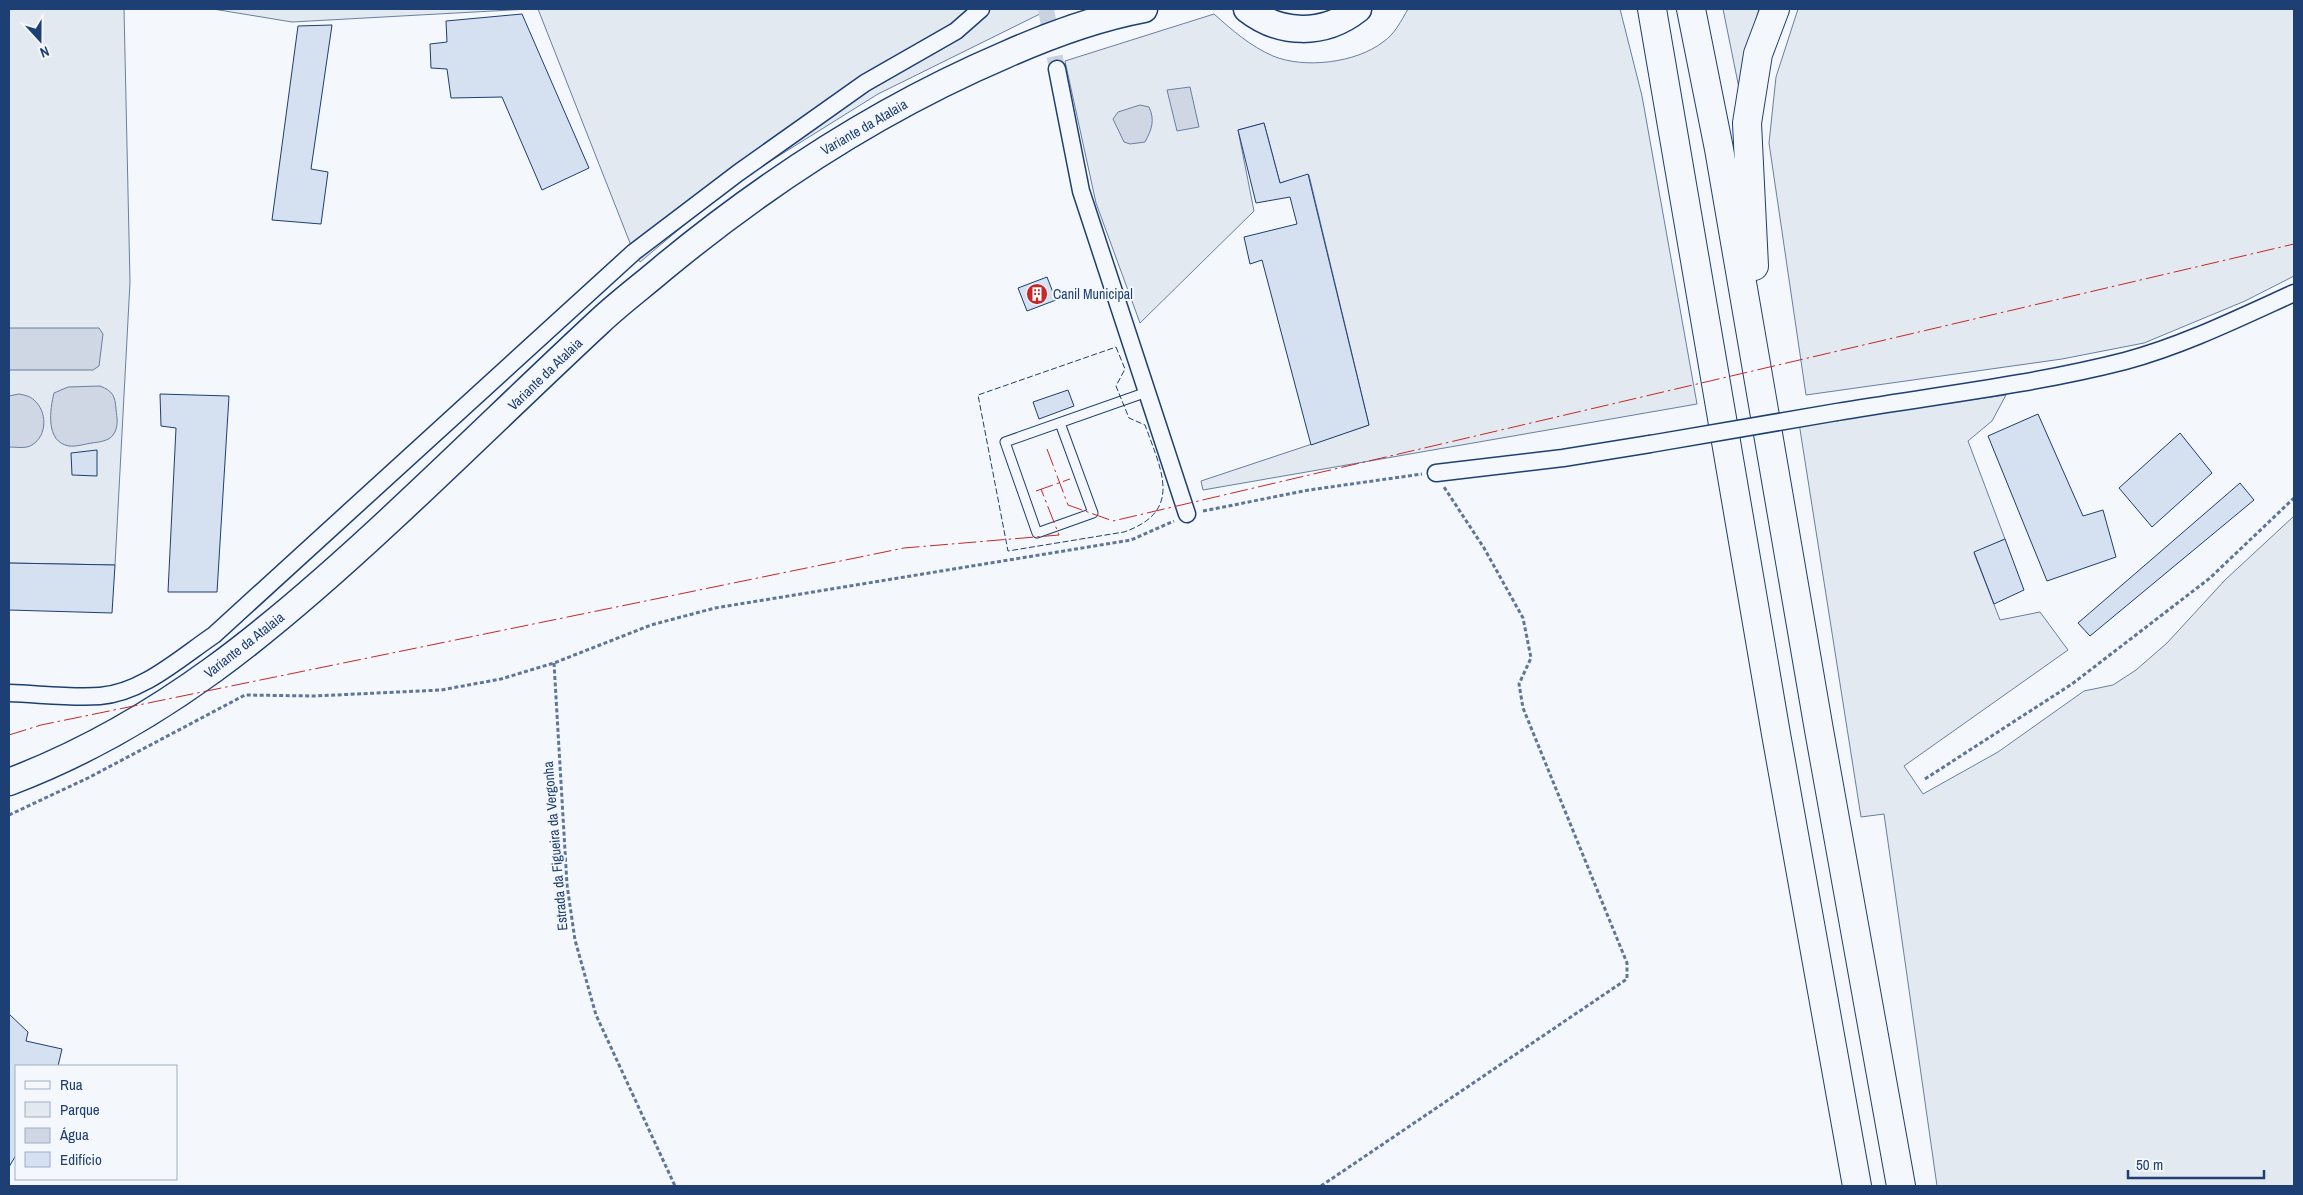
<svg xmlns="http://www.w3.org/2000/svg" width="2303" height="1195" viewBox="0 0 2303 1195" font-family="'Archivo Narrow',sans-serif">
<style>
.green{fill:#e3e9f0;stroke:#687fa3}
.water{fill:#cfd7e4;stroke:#687fa3}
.building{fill:#d5e0f0;stroke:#1d3f73}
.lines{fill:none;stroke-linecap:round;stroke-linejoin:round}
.street-tunnel{stroke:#c9d2e0;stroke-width:16;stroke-dasharray:16 8;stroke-linecap:butt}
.lane-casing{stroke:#1d3f73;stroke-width:11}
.street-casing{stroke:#1d3f73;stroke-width:19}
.primary-casing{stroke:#1d3f73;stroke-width:29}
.highway-casing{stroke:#1d3f73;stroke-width:30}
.path{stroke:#5e769c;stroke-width:3;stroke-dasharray:4 2.5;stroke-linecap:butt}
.lane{stroke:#f4f7fb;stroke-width:9}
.street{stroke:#f4f7fb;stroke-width:16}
.primary{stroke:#f4f7fb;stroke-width:26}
.highway{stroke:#f4f7fb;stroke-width:28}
.street-bridge-casing{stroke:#1d3f73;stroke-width:19;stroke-linecap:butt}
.street-bridge{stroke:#f4f7fb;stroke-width:16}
.fence{stroke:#1d3f73;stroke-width:1;stroke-dasharray:6 2.5;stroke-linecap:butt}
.power{stroke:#c62828;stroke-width:1;stroke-dasharray:18 4 2.5 4;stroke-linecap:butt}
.labels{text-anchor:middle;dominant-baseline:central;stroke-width:4;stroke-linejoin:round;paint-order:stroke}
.street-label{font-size:14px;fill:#1d3f73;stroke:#f4f7fb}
.poi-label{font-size:14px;fill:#1d3f73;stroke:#f4f7fb;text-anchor:start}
</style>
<rect width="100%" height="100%" fill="#f4f7fb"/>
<g class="green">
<polygon points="9,9 124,9 130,282 115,565 9,563"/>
<polygon points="213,9 529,9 292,22"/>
<polygon points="538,9 1050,9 878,94 732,185 640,262 632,248"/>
<path d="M1408 9H1620L1642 96 1697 404 1203 490 1201 481 1369 425 1309 175 1280 183 1264 123 1238 130 1254 211 1140 323 1096 203 1065 61 1214 14C1232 30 1250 46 1273 56 1304 69 1356 63 1383 42 1395 34 1401 21 1408 9Z"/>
<polygon points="1723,9 1759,9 1753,29 1741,98"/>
<polygon points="1798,9 2294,9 2294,276 2245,301 2144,343 2062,359 1806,395 1769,143 1776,77"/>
<polygon points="2006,395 1992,421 1968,441 2005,539 1974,553 2000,620 2040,612 2068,650 1904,766 1923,794 1998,752 2084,691 2113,685 2136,670 2167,643 2225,580 2294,516 2294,1186 1937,1186 1884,814 1861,817 1799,423"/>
</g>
<g class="water">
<polygon points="1190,87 1199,127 1177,131 1167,90"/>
<path d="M1140 105 1149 107C1155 120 1152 129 1145 142L1130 144 1124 142 1113 119 1118 112Z"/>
<polygon points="9,328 99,328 103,334 99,366 93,370 9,370"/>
<path d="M100 386C113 391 115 396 116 409 117 418 119 427 113 435 109 441 99 442 92 443 85 444 75 447 69 446 45 442 50 409 54 393L68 387Z"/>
<path d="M19 394C24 395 30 396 34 400 47 411 48 435 32 445 26 449 16 447 9 447V396Z"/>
</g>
<g class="building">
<polygon points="522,14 589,168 542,190 502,97 451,98 447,69 431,68 430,44 447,42 446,21"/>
<polygon points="332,25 311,169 328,172 321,224 272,220 298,26"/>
<polygon points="1264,123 1280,183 1308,174 1369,425 1311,445 1262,260 1250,264 1244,237 1297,224 1290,197 1256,203 1238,130"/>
<polygon points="1047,277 1056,300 1027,311 1018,288"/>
<polygon points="1068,390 1074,406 1039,419 1033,402"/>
<polygon points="160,394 229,396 217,592 168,592 176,428 161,426"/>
<polygon points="2038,414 2083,516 2103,510 2116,557 2047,581 1988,436"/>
<polygon points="2180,433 2212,473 2152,527 2119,488"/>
<polygon points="97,450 97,476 72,475 71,453"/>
<polygon points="2240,483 2254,500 2090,636 2078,623"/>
<polygon points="2005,539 2024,590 1994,604 1974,552"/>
<polygon points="9,563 115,565 112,613 9,610"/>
<polygon points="9,1014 28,1032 26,1041 62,1049 58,1066 16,1066 16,1155 9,1167"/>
</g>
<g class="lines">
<polyline class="street-tunnel" points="1046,9 1057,69"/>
<g class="lane-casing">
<polyline id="lane" points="1060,423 1093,513 1037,533 1005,442 1147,392"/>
</g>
<g class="street-casing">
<g id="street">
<polyline points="1057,69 1081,191 1187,514"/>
<path d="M1837 412C1933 396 2031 385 2125 361 2184 345 2239 318 2294 293"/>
<polyline points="1436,473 1563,458 1650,444"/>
<path d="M9 693C39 694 71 698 100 696 142 693 180 658 214 635L634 252 738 173 865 83 956 31 981 9"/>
</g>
</g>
<g class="primary-casing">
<g id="primary">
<path d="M1247 9C1280 35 1324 36 1358 9"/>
<path d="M9 782C160 725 275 627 391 519 461 454 529 387 599 322 619 303 642 286 663 268 767 182 881 108 1005 55 1050 35 1096 18 1144 9"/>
</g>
</g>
<g class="highway-casing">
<g id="highway">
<polyline points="1652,9 1776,734 1857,1186"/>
<polyline points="1691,9 1719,149 1819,730 1901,1186"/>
<polyline points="1754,266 1747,123 1758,54 1775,9"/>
</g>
</g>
<g class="path">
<polyline points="1203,511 1309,490 1422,474"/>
<polyline points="554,663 567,885 575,940 596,1015 675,1186"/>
<polyline points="1925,779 2072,684 2210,578 2294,498"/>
<polyline points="9,815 88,778 245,695 314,696 441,690 501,679 554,663 651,625 715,608 1131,540 1174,521"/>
<polyline points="1321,1186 1627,979 1627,963 1523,708 1519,684 1531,658 1523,618 1484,548 1444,487"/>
</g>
<use href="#lane" class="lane"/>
<use href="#street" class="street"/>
<use href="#primary" class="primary"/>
<use href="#highway" class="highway"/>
<g class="street-bridge-casing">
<polyline id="street-bridge" points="1650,444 1837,412"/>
</g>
<use href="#street-bridge" class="street-bridge"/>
<path class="fence" d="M1116 347 1125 369 1116 386 1129 418 1145 425C1161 470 1184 511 1124 532L1008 551 978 395Z"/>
<g class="power">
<polyline points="1047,449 1068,505 1113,521 2294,244"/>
<polyline points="1036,491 1070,479"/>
<polyline points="9,735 41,725 904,548 1059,535 1041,489"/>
</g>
</g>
<defs>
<g id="building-disc" transform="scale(1.125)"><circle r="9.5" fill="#c62828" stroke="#f4f7fb"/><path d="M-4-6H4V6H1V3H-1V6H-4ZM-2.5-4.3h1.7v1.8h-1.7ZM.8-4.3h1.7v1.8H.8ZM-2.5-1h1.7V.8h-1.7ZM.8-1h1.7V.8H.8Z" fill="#fff"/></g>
</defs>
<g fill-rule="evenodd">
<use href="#building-disc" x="1037" y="294"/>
</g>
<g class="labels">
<g class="street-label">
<text transform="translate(864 127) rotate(-30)">Variante da Atalaia</text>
<text transform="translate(545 374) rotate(-44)">Variante da Atalaia</text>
<text transform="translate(244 645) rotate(-38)">Variante da Atalaia</text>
<text transform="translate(555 846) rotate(-95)">Estrada da Figueira da Vergonha</text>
</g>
<g class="poi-label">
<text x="1053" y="294">Canil Municipal</text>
</g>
</g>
<rect width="2303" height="1195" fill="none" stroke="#1d3f73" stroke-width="20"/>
<rect x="15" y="1065" width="162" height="115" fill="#f4f7fb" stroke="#9eadc5"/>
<rect x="25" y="1081" width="25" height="8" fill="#f4f7fb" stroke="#9eadc5"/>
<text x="60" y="1090" font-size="15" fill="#1d3f73">Rua</text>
<rect x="25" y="1102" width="25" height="15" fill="#e3e9f0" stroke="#9eadc5"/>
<text x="60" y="1115" font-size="15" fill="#1d3f73">Parque</text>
<rect x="25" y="1128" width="25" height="15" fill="#cfd7e4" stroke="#9eadc5"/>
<text x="60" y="1140" font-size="15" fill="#1d3f73">Água</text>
<rect x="25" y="1152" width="25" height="15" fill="#d5e0f0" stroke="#9eadc5"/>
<text x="60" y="1165" font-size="15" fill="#1d3f73">Edifício</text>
<g transform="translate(40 40) rotate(159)" stroke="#f4f7fb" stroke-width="4" paint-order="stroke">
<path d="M0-4L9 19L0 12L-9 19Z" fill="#1d3f73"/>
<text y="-8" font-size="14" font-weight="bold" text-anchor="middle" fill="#1d3f73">N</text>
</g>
<path d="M2128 1170v8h136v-8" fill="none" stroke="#1d3f73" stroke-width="2.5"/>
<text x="2136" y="1170" font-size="15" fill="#1d3f73" stroke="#f4f7fb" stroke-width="4" paint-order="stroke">50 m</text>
</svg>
